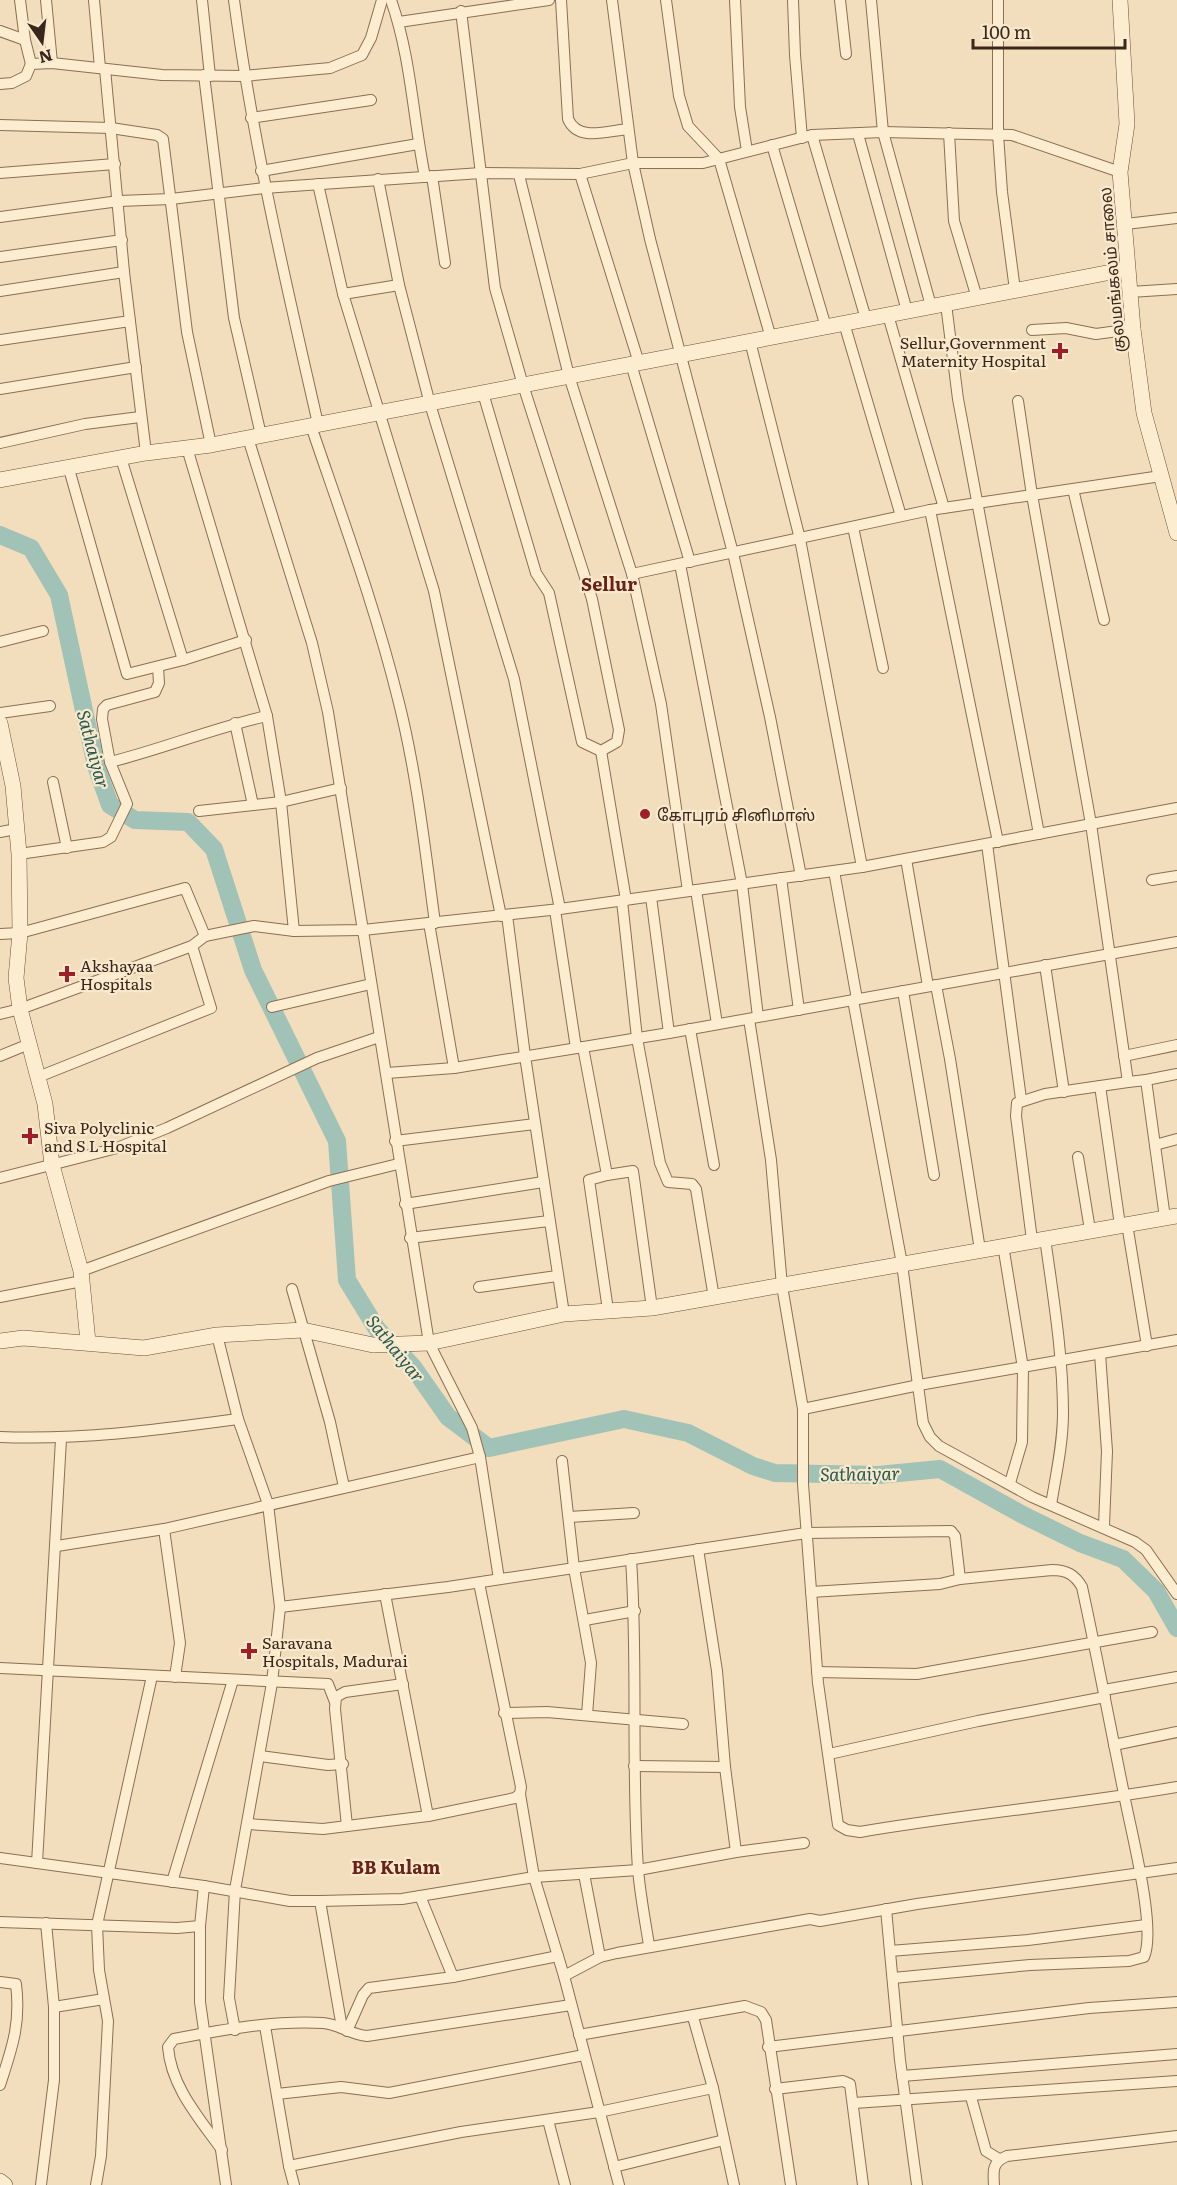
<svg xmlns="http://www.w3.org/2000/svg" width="1177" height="2185" viewBox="0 0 1177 2185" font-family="Literata,'Noto Sans Tamil',serif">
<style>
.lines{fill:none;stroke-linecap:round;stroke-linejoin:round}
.river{stroke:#a1c2b6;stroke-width:18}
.street-casing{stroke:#8b6e54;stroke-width:12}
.secondary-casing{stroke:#6c4f38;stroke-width:16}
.street{stroke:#fcecd0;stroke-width:10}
.secondary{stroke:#fcecd0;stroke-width:15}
.poi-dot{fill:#9f1f28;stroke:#f8e9cd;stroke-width:2}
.labels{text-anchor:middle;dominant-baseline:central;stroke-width:4.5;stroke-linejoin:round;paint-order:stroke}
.street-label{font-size:16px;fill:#39271b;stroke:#f8e9cd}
.poi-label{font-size:16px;fill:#39271b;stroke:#f8e9cd;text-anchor:start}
.neighbourhood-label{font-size:18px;font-weight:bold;fill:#692216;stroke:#f8e9cd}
.water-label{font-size:18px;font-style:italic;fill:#285a54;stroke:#f8e9cd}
</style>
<rect width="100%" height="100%" fill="#f2debd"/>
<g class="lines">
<polyline class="river" points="0,535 31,548 59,595 96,766 110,805 135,820 188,822 214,849 253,970 337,1141 347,1280 377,1329 413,1367 448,1417 489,1448 624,1419 688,1433 753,1466 775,1473 878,1475 940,1469 1023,1515 1080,1543 1123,1559 1156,1591 1177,1628"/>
<g class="street-casing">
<g id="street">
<polyline points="20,0 25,40 31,64"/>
<polyline points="46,0 52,63"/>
<polyline points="94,0 100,68"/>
<polyline points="202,0 210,76"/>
<path d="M234 0C253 144 286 283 318 424"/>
<path d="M391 0C411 57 413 118 425 177"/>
<path d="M561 0 568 119C578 142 607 131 628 129"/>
<polyline points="612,0 633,163 650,239 733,553 770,717 801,876"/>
<polyline points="666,0 679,96 688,126 719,159 771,338"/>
<polyline points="735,0 740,107 747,151"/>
<polyline points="793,0 795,55 802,138"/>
<polyline points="840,0 846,54"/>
<polyline points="871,0 883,132 931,306"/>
<polyline points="998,0 998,134 1002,192 1015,290"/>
<polyline points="461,11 495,288 523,385 592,599 619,730 617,742 601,751 582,742 549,593 536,573 483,393"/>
<polyline points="399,22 549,0"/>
<polyline points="0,31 25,40"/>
<polyline points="105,69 124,272 146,453"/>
<polyline points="204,75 234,318 261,435"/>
<polyline points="0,84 12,83 26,76 31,64 52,63 162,75 244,76 330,68 362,55 371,38 382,0"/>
<polyline points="251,118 371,100"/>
<polyline points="0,125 111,128 157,135 163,139 187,332 211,445"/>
<polyline points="949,133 954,221 977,298"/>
<polyline points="858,134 907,311"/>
<polyline points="812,135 866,319"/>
<polyline points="772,145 826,327"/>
<polyline points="261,171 418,144"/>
<polyline points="0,173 115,164"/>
<polyline points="580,174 639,363"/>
<polyline points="519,175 569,376 632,574 661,704 688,891"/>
<polyline points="432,176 445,263"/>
<polyline points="378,179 399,285 430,404 514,679 560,909"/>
<polyline points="318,184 343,294 434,591 501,916"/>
<polyline points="0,217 119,201 171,199 264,188 481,173 580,174 633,163 703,163 812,135 883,132 1012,135 1120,172"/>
<polyline points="1126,224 1177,218"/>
<polyline points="0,257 122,240"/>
<polyline points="0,291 124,272"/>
<polyline points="1130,292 1177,289"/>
<polyline points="343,294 399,285"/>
<polyline points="946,304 958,399 1039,834"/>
<polyline points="888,315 944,508"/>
<polyline points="844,323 901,516"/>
<polyline points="1032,330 1066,328 1096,334 1133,329"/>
<polyline points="0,340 130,321"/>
<polyline points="750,341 800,539 862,867"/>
<polyline points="631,364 690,562"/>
<polyline points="0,389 136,367"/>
<polyline points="1018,401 1032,495 1091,824 1128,1082 1146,1080 1165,1218"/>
<path d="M311 426C342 517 376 609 399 703 417 775 425 849 435 923"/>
<polyline points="248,438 312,643 328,712 429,1343 472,1428 480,1457 499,1579"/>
<polyline points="0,443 85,424 140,417"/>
<polyline points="187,448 267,716 281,802 294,931"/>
<polyline points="121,458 183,660"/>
<polyline points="69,469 127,674 183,660 246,640"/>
<polyline points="1073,489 1104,620"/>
<polyline points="930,510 998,842"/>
<polyline points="853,527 883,668"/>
<polyline points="680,564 742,884 758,1017"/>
<polyline points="632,574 930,510 1161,476"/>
<polyline points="0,642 43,631"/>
<polyline points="0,713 50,706"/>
<polyline points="235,723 253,805"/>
<polyline points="601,751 626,900"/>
<polyline points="110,762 102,719 103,709 107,705 155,692 159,683 158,667"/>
<polyline points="53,782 67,848"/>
<polyline points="199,811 281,802 341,788"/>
<polyline points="0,832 16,829"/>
<polyline points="987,844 1021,1099"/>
<path d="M19 854 103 842 111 837 127 804 110 762C163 749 213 728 267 716"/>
<polyline points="906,859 928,986"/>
<polyline points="834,871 857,999"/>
<polyline points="781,878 799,1010"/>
<polyline points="1152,880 1177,876"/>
<polyline points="696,890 717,1024"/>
<polyline points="651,897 669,1033"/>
<polyline points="622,901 637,1038 660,1163 668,1182 692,1184 696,1189 714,1298"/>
<polyline points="555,910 576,1048"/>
<polyline points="507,915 525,1056 564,1314"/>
<polyline points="429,923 454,1068"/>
<polyline points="0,934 20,933 185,888 205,936"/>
<polyline points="1045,965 1064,1092"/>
<polyline points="936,985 950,1059 980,1250"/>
<polyline points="903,991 934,1175"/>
<polyline points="853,1000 902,1264 923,1423 930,1437 939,1446 1032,1497 1135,1542 1146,1550 1177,1594"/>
<polyline points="272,1007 371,984"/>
<polyline points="0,1014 20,1009 192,946 205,936 254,926 294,931 363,930 560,909 862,867 1177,808"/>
<path d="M749 1019 771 1160 782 1286 803 1409V1484L818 1683 838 1825 847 1830 860 1832C965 1814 1072 1805 1177 1787"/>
<polyline points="690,1029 714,1165"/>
<polyline points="583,1047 607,1175 633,1171 652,1308"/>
<polyline points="0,1056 29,1044"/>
<polyline points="1124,1056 1177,1045"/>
<polyline points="387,1073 454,1068 669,1033 1177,942"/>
<polyline points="38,1077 211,1008 192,946"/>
<polyline points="1146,1080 1177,1074"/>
<polyline points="1100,1086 1120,1225"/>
<polyline points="395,1141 535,1124"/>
<polyline points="1155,1145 1177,1139"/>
<polyline points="1078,1157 1090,1230"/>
<polyline points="607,1175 589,1180 608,1310"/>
<polyline points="0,1178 117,1148 167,1128 317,1058 379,1037"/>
<polyline points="405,1204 543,1182"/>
<polyline points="1127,1224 1147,1346"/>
<polyline points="410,1238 549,1221"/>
<path d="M1045 1238C1053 1296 1063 1354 1063 1413 1063 1444 1056 1474 1051 1505"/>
<polyline points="1032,1240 1016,1116 1017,1103 1045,1094 1128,1082"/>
<polyline points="1003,1245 1023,1368 1022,1442 1010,1483"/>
<polyline points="81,1271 329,1181 398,1164"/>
<polyline points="479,1287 557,1276"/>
<polyline points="292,1289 330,1422 344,1487"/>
<polyline points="0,1297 82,1281"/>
<polyline points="217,1335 238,1419 268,1504 280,1607 272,1683 235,1890 229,1998 235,2030"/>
<polyline points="1100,1354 1107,1451 1104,1526"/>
<polyline points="803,1409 919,1385 1177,1340"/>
<path d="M0 1437C84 1440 156 1430 238 1419"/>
<polyline points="562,1461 574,1568 591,1663 587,1715"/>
<polyline points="569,1517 634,1513"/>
<polyline points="164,1529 180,1643 175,1677"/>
<polyline points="57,1546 164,1529 480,1457"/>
<polyline points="698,1549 717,1671 725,1767 736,1852"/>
<path d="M631 1559C638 1662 631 1766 638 1869 640 1894 645 1920 649 1945"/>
<path d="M811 1592 940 1584 960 1579 1052 1570C1067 1570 1075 1575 1082 1587 1097 1656 1110 1725 1124 1794 1130 1828 1157 1928 1144 1957L1129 1961 1030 1965 893 1978"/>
<polyline points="385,1594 428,1816"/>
<polyline points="280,1607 448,1587 806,1533 951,1531 955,1536 960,1579"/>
<polyline points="585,1620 635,1611"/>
<polyline points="0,1668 328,1684 335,1702"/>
<polyline points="817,1672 917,1674 1152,1632"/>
<polyline points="1104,1690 1177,1677"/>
<polyline points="504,1713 547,1712 683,1724"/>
<polyline points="1114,1745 1177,1732"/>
<polyline points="829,1754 978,1721 1105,1697"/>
<polyline points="260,1756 328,1765 343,1764"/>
<polyline points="634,1766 725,1767"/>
<polyline points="520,1794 534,1877 564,1976 619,2185"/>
<polyline points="248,1824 323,1829 428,1816 515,1798 520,1794 521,1787 479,1583"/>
<polyline points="347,1826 335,1709 336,1697 345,1692 403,1684"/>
<polyline points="0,1858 204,1886 290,1901 320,1901 402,1899 534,1877 638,1870 736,1852 804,1843"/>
<polyline points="37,1863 61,1439"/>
<polyline points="584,1874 600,1957"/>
<polyline points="172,1882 233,1680"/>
<polyline points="420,1896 453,1977"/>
<polyline points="320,1901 342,2028"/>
<polyline points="886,1909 900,2060 917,2185"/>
<polyline points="0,1922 177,1928 200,1926 204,1886"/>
<polyline points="200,1926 200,2002 226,2185"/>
<polyline points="890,1951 1028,1940 1146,1925"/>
<polyline points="564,1976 600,1957 617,1953 810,1919 820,1921 917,1904 1177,1868"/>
<path d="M0 1982 16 1984C21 2024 12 2048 0 2085"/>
<polyline points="54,2007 104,1999"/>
<polyline points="693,2017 713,2088 734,2185"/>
<polyline points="265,2026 289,2166 294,2185"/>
<polyline points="347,2031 363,1995 369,1988 453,1977 558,1956"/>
<polyline points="579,2035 745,2006 761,2012 766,2020 791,2185"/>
<polyline points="768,2047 1089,2008 1177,2002"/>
<polyline points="902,2076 1177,2054"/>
<polyline points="775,2089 843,2081 850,2084 863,2185"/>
<polyline points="277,2094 341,2087 389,2093 584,2055"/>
<polyline points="971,2097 986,2151 999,2159"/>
<polyline points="854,2103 1177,2081"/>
<polyline points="548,2120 565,2185"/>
<path d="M222 2150C200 2119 171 2087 168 2047L174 2039C221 2030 275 2020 323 2023 339 2024 351 2035 367 2036L571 2005"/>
<polyline points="289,2166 461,2132 599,2112 713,2088"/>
<polyline points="614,2167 724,2140"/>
<polyline points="41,2185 54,2080 54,2007 46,1923"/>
<polyline points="96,2185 101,2156 108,2021 99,1970 97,1925 152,1676"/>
<path d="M994 2185C993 2171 992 2162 1007 2156L1177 2136"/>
</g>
</g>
<g class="secondary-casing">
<g id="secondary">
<polyline points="1120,0 1127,124 1120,172 1133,329 1144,413 1177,533"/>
<polyline points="0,480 146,453 211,445 1127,269"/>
<polyline points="0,723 13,786 19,854 20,933 16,978 20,1009 45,1104 52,1165 81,1271 88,1342"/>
<polyline points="0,1341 23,1338 144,1348 217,1335 303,1330 373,1345 429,1343 564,1314 652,1308 1177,1216"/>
<polyline points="0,2181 5,2185"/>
</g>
</g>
<use href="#street" class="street"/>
<use href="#secondary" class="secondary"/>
</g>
<g class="poi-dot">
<path d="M1057 342h6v6h6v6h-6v6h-6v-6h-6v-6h6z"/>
<circle cx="645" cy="814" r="6"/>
<path d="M64 965h6v6h6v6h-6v6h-6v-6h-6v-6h6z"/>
<path d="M27 1127h6v6h6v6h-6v6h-6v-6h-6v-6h6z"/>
<path d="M246 1642h6v6h6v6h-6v6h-6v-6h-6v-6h6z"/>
</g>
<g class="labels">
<g class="street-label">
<text transform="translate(1111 270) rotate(-95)">குலமங்கலம் சாலை</text>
</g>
<g class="poi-label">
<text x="1046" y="342" text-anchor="end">Sellur,Government<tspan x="1046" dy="18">Maternity Hospital</tspan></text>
<text x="657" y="814">கோபுரம் சினிமாஸ்</text>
<text x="80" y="965">Akshayaa<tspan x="80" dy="18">Hospitals</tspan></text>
<text x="44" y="1127">Siva Polyclinic<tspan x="44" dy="18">and S L Hospital</tspan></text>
<text x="262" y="1642">Saravana<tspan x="262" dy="18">Hospitals, Madurai</tspan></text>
</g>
<g class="neighbourhood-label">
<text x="609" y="583">Sellur</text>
<text x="396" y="1866">BB Kulam</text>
</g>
<g class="water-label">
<text transform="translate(94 749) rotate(75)">Sathaiyar</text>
<text transform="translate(396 1348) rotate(51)">Sathaiyar</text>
<text transform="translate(860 1473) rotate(-1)">Sathaiyar</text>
</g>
</g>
<g transform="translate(42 42) rotate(166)" stroke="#f8e9cd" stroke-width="4.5" paint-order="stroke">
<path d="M0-4.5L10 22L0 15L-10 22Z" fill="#39271b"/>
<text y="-9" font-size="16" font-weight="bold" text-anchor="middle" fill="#39271b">N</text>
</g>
<path d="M973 39v9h152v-9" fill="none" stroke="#39271b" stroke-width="3"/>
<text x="982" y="39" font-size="18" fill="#39271b" stroke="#f8e9cd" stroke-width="4.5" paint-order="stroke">100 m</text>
</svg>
